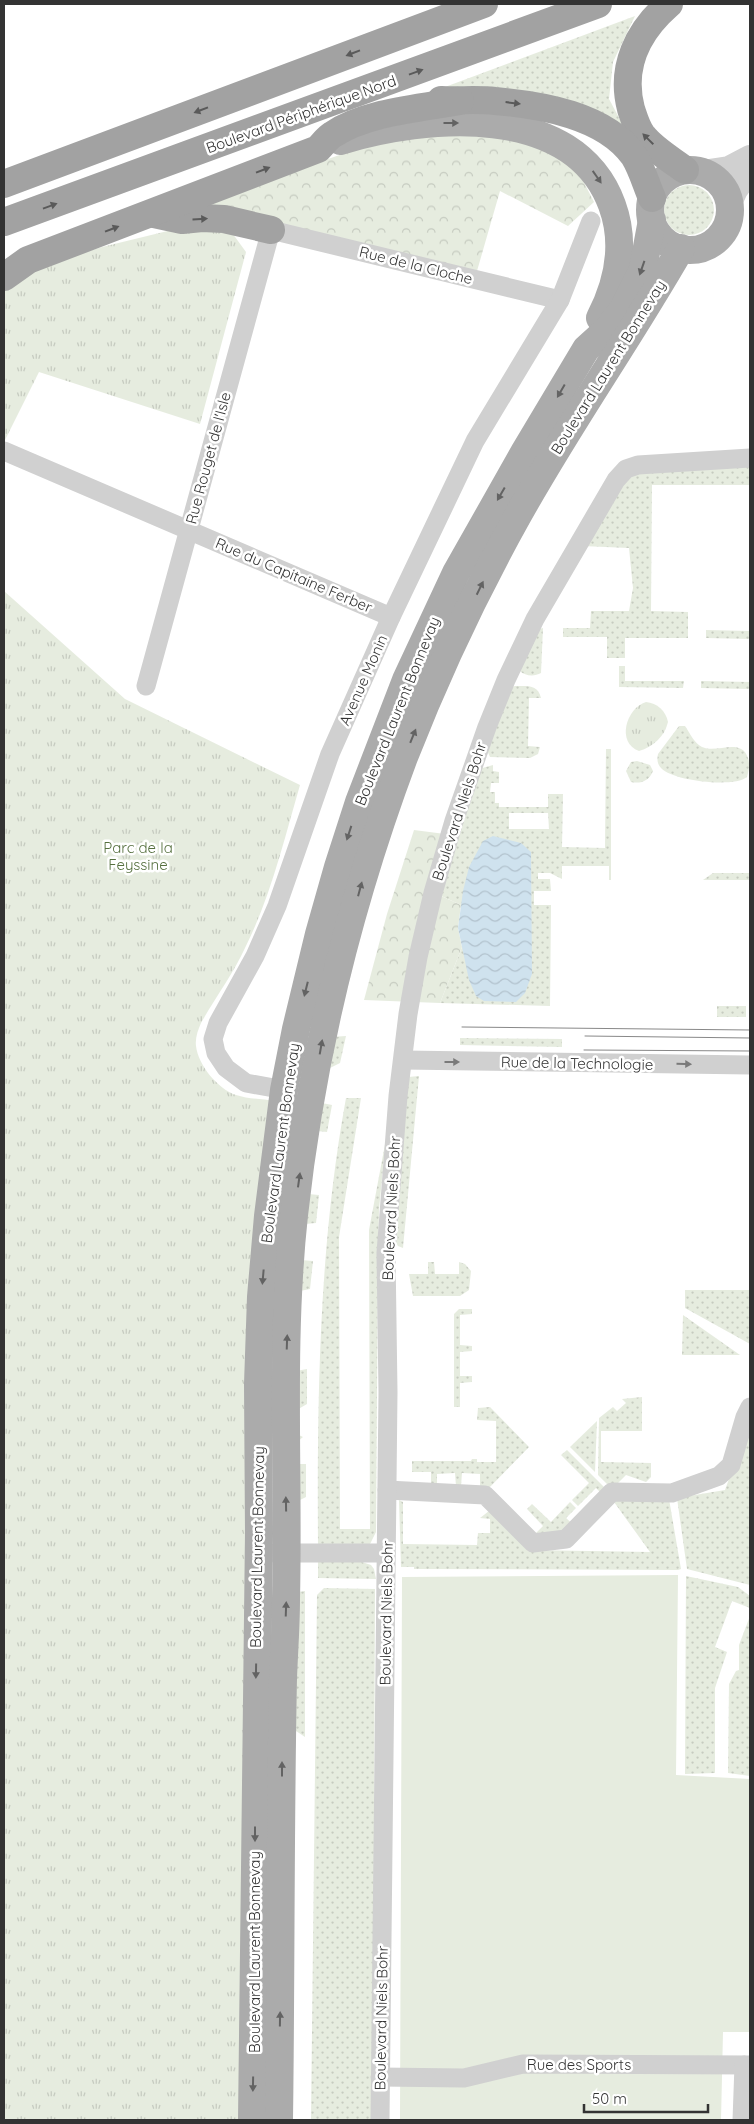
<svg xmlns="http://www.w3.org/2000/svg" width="754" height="2124" viewBox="0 0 754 2124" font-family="Quicksand,sans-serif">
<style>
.grass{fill:url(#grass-dots);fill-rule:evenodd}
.forest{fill:url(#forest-crowns)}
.park{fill:url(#park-tufts)}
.pitch{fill:#e6ecdf}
.water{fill:url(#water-waves)}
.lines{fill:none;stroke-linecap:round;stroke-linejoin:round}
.minor{stroke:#d0d0d0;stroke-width:19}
.tertiary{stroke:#d0d0d0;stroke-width:24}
.primary{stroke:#ababab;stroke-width:28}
.trunk{stroke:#a2a2a2;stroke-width:28}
.tram{stroke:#888;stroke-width:1}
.oneway{fill:#5a5a5a}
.oneway2{fill:#636363}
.oneway3{fill:#7a7a7a}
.labels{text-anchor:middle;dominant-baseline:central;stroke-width:5;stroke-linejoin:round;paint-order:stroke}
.street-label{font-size:15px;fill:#333;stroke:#fff}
.park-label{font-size:15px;fill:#56703f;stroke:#fff}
</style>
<defs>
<pattern id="grass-dots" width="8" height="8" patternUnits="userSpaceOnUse" patternTransform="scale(1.25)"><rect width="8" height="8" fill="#e6ecdf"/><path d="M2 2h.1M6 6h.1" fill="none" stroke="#c6cbc0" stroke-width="1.8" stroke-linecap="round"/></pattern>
<pattern id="forest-crowns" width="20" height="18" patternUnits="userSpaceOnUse" patternTransform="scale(1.25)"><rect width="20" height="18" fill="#e6ecdf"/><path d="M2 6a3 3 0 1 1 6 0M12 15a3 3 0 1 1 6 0" fill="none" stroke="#c6cbc0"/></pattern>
<pattern id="park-tufts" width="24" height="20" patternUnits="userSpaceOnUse" patternTransform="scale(1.25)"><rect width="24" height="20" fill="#e6ecdf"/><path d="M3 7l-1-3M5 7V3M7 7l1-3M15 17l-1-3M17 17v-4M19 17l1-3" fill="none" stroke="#c6cbc0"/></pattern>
<pattern id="water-waves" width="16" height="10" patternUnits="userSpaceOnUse" patternTransform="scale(1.25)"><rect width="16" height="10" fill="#cfe2ee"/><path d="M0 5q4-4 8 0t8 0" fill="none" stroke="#b2c2cd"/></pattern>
</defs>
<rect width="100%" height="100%" fill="#fff"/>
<g class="grass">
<polygon points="635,16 613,62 609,99 632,142 445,87"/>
<circle cx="689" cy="210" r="25"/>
<polygon points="750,466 750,485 652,485 651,611 688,612 688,638 625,638 625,658 607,658 607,637 563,637 563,628 590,628 591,611 629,611 633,588 629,548 582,546 620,486 635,474"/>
<path d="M543 628 541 673C534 677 525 676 520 671L539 629Z"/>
<polygon points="706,630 750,631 750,639 706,638"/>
<polygon points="619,666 625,666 625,681 684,681 683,688 619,687"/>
<polygon points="701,681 750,682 750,689 701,688"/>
<path d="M515 686C527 686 538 684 541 698H529L528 746 540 747 538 754 530 758 490 757 486 748 512 687Z"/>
<path d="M679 726H685C690 733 694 743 702 747 717 754 741 737 748 758 750 765 749 770 747 777 734 788 672 781 661 768 657 764 657 759 658 754Z"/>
<path d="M606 749H611V880H609V866H562V879L550 873H538V879H550L551 891H534V905H551L550 1006 440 1003 462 947 477 893 461 905 439 895 479 769 493 765V771L499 772V783H491L490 792H495V803H499V807H548V794H563L562 847 605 848ZM509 813H548L549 829H509Z"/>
<path d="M637 761 650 765 653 771C649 781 641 784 631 782L626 771 631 762Z"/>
<polygon points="713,873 750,873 750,880 703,880"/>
<rect x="717" y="1006" width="29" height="11"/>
<path d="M346 1036 340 1063 328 1069 322 1103 332 1105 327 1132 317 1131 308 1194 319 1195 316 1223 305 1224 301 1260 313 1261 310 1289 300 1291 296 1371 307 1369V1404L295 1411 297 1434 303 1437 297 1442V1464H306V1497L292 1504C292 1411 293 1318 302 1224 308 1161 319 1099 331 1037Z"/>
<polygon points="460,1038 562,1039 562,1047 460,1045"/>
<polygon points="419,1076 403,1248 398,1246 396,1243 408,1077"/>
<path d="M346 1098H361L339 1237 340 1529H370L369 1230 386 1139 379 1209 378 1255 376 1532 370 1544 318 1546C317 1396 319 1246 346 1098Z"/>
<polygon points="428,1262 434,1262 435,1274 459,1274 459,1262 465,1264 471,1271 469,1290 460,1296 413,1296 409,1274 428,1274"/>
<polygon points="685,1290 750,1290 750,1344 685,1308"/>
<polygon points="459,1309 472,1309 472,1314 460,1315 460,1345 472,1346 472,1351 460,1352 460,1376 472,1376 472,1382 460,1383 460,1407 454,1407 454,1314"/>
<polygon points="683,1315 740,1355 682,1355"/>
<polygon points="642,1397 642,1431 601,1431 601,1462 651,1463 651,1477 646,1482 626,1475 612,1489 598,1475 599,1418 613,1407 617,1411 626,1403 622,1399"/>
<polygon points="490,1407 529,1447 489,1488 480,1486 480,1474 462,1473 461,1486 456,1486 455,1473 437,1474 437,1486 431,1485 431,1472 412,1472 412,1461 471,1461 472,1459 477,1459 477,1462 496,1462 496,1421 477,1420 478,1408"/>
<polygon points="597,1421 595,1472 570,1447"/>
<polygon points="750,1421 750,1585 687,1569 677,1498 725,1490"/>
<polygon points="567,1450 609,1492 605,1497 596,1488 578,1506 572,1500 589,1483 561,1455"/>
<polygon points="629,1494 669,1499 681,1569 678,1570 414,1569 414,1567 401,1567 399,1500 403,1502 403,1544 477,1545 478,1533 490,1533 490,1519 480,1518 489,1511 528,1550 650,1552 614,1502"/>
<polygon points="570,1502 576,1508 566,1518 576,1527 564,1537 534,1535 543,1526 527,1509 532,1504 551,1522"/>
<polygon points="318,1562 362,1562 371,1565 374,1569 376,1579 318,1578"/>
<polygon points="686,1576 738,1587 750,1596 750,1608 732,1601 715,1647 727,1652 715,1688 715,1773 685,1774"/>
<polygon points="324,1588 375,1589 373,2120 311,2120 317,1595"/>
<polygon points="305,1591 305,1737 293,1729 297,1592"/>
<polygon points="750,1616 750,1776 728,1773 729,1684 736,1671 739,1670 739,1645"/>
</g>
<g class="forest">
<polygon points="456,132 531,140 578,171 594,202 568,226 500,191 477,271 193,210 302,168 380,141"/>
<polygon points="414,830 445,834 430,891 461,905 458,928 462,947 440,1003 364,1000 387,914"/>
</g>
<g class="park">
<polygon points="184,227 230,230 246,252 200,424 39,372 4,442 4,290 30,269 102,247"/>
<path d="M4 591 125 699 300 785C284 840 271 896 245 948 233 974 215 998 201 1023 198 1030 195 1038 196 1046 198 1065 218 1089 236 1095 248 1099 262 1099 275 1101L245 2120H4Z"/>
<path d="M646 702C657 703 666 711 668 722 665 736 653 747 639 751 616 743 626 708 646 702Z"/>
</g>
<polygon class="pitch" points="678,1575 676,1775 750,1779 750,2032 723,2032 721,2120 400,2120 402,1577"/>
<polygon class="water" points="493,836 521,843 531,852 532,974 525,993 516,1002 484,1001 476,996 469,980 458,928 463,891 469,867 483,841"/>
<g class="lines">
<g class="minor">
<polyline points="4,451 391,617"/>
<polyline points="146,686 271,230 560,300"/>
<polyline points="403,1060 750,1065"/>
<polyline points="296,1092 246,1083 226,1068 216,1053 213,1039 218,1023 255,956 277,906 330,754 391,617 475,441 560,300 591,221"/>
<polyline points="387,1490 485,1495 533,1543 566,1539 612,1492 672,1493 719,1476 731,1465 745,1417 750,1407"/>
<polyline points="275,1553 386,1553"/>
<polyline points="380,2077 464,2078 523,2064 750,2065"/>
<polyline points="380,2120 388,1392 386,1253 398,1096 408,1014 418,957 433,893 454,821 487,727 506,680 535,619 616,480 626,469 638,465 750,458"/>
<polyline points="742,2120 744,2065"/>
</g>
<g class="tertiary">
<polyline points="702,172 729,168 750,157"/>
<polyline points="729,205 736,190 750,171"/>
</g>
<g class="primary">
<path d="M340 141C425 115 574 101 612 205 626 243 618 283 600 318"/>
<circle cx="690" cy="210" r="40"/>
<polyline points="252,2120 259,1533 258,1384 261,1297 268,1216 284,1090 296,1029 319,934 338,867 359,802 406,680 456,573 525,451 586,349 607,330 623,309 643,269 652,220"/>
<path d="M279 2120C281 1973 280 1825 283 1678 284 1651 286 1625 286 1599 289 1471 280 1343 294 1215 311 1059 349 904 404 757 436 675 474 594 517 517 568 425 629 339 681 248"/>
</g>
<g class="trunk">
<path d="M669 4C638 31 620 67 631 109 634 118 637 129 643 136 654 150 672 160 685 170"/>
<path d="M441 100C459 101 477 99 495 101 541 105 605 115 634 156 642 169 646 184 652 198"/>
<polyline points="4,184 484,4"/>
<polyline points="154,214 182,220 202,218 224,219 271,230"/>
<polyline points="4,222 598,4"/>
<path d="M4 277 28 260 318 149C323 144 327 138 332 135 366 112 420 108 460 101"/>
</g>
<g class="tram">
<polyline points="462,1027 750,1030"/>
<polyline points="585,1036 750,1038"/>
<polyline points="584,1050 750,1051"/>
</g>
</g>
<defs><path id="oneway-solid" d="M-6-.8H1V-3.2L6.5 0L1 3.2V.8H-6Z" transform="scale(1.25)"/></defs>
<g class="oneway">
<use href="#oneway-solid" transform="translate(353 53) rotate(159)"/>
<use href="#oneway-solid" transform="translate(416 72) rotate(-20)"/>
<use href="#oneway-solid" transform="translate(513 103) rotate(7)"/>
<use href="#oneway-solid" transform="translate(201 110) rotate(159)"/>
<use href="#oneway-solid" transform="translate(648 139) rotate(-135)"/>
<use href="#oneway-solid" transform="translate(263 170) rotate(-21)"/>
<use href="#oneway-solid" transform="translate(50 206) rotate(-20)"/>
<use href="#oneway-solid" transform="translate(200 219) rotate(-3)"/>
<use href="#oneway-solid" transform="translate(112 229) rotate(-21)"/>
</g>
<g class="oneway2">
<use href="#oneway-solid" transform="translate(451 123)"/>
<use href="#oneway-solid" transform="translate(597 177) rotate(55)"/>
<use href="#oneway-solid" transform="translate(642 268) rotate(109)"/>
<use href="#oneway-solid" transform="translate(561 391) rotate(120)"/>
<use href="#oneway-solid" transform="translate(501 494) rotate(120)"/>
<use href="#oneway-solid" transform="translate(480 588) rotate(-64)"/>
<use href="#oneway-solid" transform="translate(413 736) rotate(-68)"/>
<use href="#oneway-solid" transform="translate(349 833) rotate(108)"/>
<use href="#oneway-solid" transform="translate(360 889) rotate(-75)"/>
<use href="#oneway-solid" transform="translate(306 989) rotate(104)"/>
<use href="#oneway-solid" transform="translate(321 1047) rotate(-80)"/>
<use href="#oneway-solid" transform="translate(299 1180) rotate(-82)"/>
<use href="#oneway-solid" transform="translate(263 1277) rotate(95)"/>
<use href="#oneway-solid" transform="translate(287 1342) rotate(-88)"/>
<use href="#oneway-solid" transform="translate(286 1504) rotate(-91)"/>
<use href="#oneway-solid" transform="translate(286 1609) rotate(-88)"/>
<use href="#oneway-solid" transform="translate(256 1671) rotate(91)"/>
<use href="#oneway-solid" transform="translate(282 1769) rotate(-90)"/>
<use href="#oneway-solid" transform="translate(255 1834) rotate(90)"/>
<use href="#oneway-solid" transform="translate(280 2019) rotate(-89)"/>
<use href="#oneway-solid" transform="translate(253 2084) rotate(91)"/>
</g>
<g class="oneway3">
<use href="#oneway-solid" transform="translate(452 1062)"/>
<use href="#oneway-solid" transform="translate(684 1064) rotate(1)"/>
</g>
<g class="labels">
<g class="street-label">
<text transform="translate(301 114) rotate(-20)">Boulevard Périphérique Nord</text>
<text transform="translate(416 265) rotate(14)">Rue de la Cloche</text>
<text transform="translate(608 367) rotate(-58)">Boulevard Laurent Bonnevay</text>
<text transform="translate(208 458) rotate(-75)">Rue Rouget de l'Isle</text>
<text transform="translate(294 575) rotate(23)">Rue du Capitaine Ferber</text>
<text transform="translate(363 680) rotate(-66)">Avenue Monin</text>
<text transform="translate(397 711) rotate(-68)">Boulevard Laurent Bonnevay</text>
<text transform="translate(459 811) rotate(-72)">Boulevard Niels Bohr</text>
<text transform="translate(577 1063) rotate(1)">Rue de la Technologie</text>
<text transform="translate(280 1143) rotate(-82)">Boulevard Laurent Bonnevay</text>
<text transform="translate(391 1208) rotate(-87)">Boulevard Niels Bohr</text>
<text transform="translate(257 1547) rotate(-89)">Boulevard Laurent Bonnevay</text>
<text transform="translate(386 1613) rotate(-89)">Boulevard Niels Bohr</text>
<text transform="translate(254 1952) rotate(-90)">Boulevard Laurent Bonnevay</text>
<text transform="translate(381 2018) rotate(-89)">Boulevard Niels Bohr</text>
<text x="579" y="2064">Rue des Sports</text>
</g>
<g class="park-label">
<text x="138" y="847">Parc de la<tspan x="138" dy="17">Feyssine</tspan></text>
</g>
</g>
<rect width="754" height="2124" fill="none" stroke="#333333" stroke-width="10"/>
<path d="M584 2104v8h124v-8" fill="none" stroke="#333333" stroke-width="2.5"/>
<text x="592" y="2104" font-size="15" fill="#333333" stroke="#ffffff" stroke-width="4" paint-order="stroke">50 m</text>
</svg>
